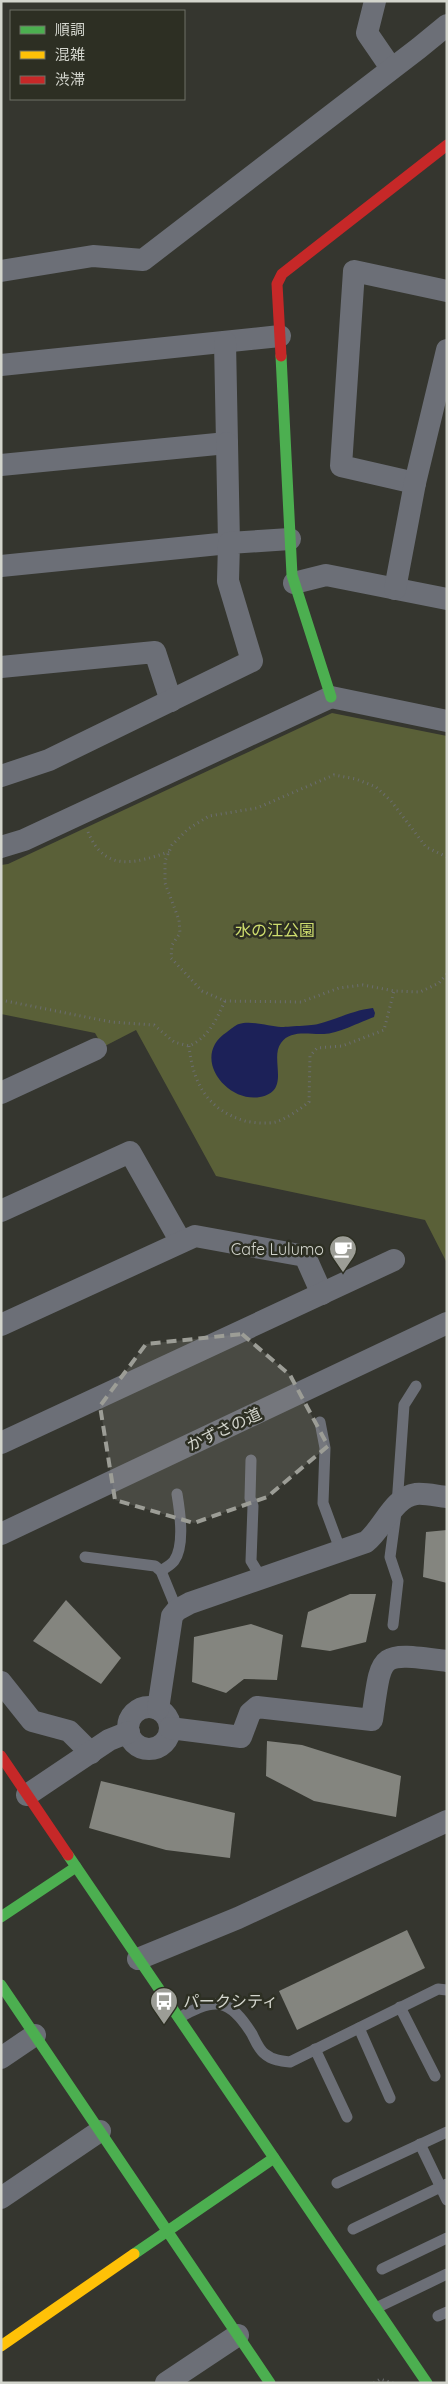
<svg xmlns="http://www.w3.org/2000/svg" width="448" height="2384" viewBox="0 0 448 2384" font-family="Quicksand,'Noto Sans JP',sans-serif">
<style>
.green{fill:#5a6038}
.water{fill:#1c2158}
.building{fill:#84857f}
.lines{fill:none;stroke-linecap:round;stroke-linejoin:round}
.path{stroke:#6b6d70;stroke-width:3;stroke-dasharray:1 4;stroke-linecap:butt}
.lane{stroke:#6c6f77;stroke-width:11}
.street{stroke:#6c6f77;stroke-width:22}
.fast{stroke:#4caf50;stroke-width:11}
.slow{stroke:#ffc107;stroke-width:11}
.jam{stroke:#c62828;stroke-width:11}
.marked{fill:#9c9d96;fill-opacity:0.2;stroke:#9c9d96;stroke-width:4;stroke-dasharray:10 6;stroke-linejoin:round}
.labels{text-anchor:middle;dominant-baseline:central;stroke-width:5;stroke-linejoin:round;paint-order:stroke}
.park-label{font-size:16px;fill:#cedd6e;stroke:#2d2f23}
.poi-label{font-size:16px;fill:#d3d5cd;stroke:#2d2f23;text-anchor:end}
.street-label{font-size:16px;fill:#d3d5cd;stroke:#2d2f23}
</style>
<rect width="100%" height="100%" fill="#35362f"/>
<polygon class="green" points="332,713 447,736 447,1263 425,1220 216,1176 136,1030 103,1047 95,1033 1,1014 1,865 8,864"/>
<path class="water" d="M373 1008 375 1013 374 1017C360 1022 337 1034 324 1034 310 1035 291 1029 281 1043 269 1059 292 1091 260 1097 226 1103 190 1056 227 1032 230 1030 235 1025 239 1024 250 1020 269 1026 281 1027 285 1027 315 1025 318 1024 337 1019 354 1010 373 1008Z"/>
<g class="building">
<polygon points="447,1530 447,1583 423,1577 426,1532"/>
<polygon points="350,1594 376,1594 366,1642 330,1651 301,1647 308,1612"/>
<polygon points="66,1600 121,1658 101,1684 33,1641"/>
<polygon points="251,1624 283,1635 277,1680 244,1679 226,1693 192,1682 194,1637"/>
<polygon points="267,1741 302,1745 401,1776 396,1817 314,1801 266,1776"/>
<polygon points="101,1781 235,1813 230,1858 166,1850 89,1828"/>
<polygon points="407,1930 425,1968 297,2030 279,1991"/>
</g>
<g class="lines">
<g class="path">
<path d="M88 832C105 873 135 863 169 852"/>
<polyline points="447,857 426,847 391,801 376,787 356,779 334,775 257,808 209,816 188,829 172,845 165,861 165,883 179,920 180,933 172,945 171,958 202,991 225,1001 301,1002 339,988 363,985 394,991 420,992 439,983 447,974"/>
<path d="M1 1000 111 1022 154 1025 174 1042 189 1046C209 1037 216 1020 225 1001"/>
<path d="M189 1046C193 1084 208 1110 245 1121 254 1123 268 1124 276 1122 288 1118 300 1109 309 1102L310 1056 317 1048 342 1046 384 1030 394 991"/>
<polyline points="374,2383 380,2379 393,2383"/>
</g>
<g class="lane">
<polyline points="320,1422 325,1448 323,1503 340,1549"/>
<polyline points="251,1460 250,1498 253,1506 251,1561 262,1579"/>
<polyline points="85,1557 155,1566 161,1571 177,1610"/>
<path d="M161 1571C165 1568 171 1565 174 1561 185 1546 180 1512 177 1494"/>
<polyline points="393,1625 398,1581 390,1557 397,1505 404,1405 416,1386"/>
<polyline points="400,2007 435,2076"/>
<path d="M179 2018C216 1996 230 1999 252 2034 255 2040 259 2050 265 2054 272 2060 281 2061 290 2062L438 1989 447 1990"/>
<polyline points="359,2028 390,2098"/>
<polyline points="315,2049 347,2117"/>
<polyline points="420,2144 447,2200"/>
<polyline points="337,2183 447,2132"/>
<polyline points="353,2229 447,2184"/>
<polyline points="382,2269 447,2238"/>
<polyline points="376,2308 447,2274"/>
<polyline points="438,2316 447,2312"/>
</g>
<g class="street">
<polyline points="375,1 367,33 391,68"/>
<polyline points="1,271 93,256 143,260 419,48 447,25"/>
<polyline points="1,365 280,336"/>
<polyline points="1,465 227,443 225,342"/>
<polyline points="415,483 341,466 354,271 447,291"/>
<polyline points="1,566 229,543 227,443"/>
<polyline points="294,583 326,575 447,599"/>
<polyline points="395,589 415,483 447,350"/>
<polyline points="1,667 155,652 171,701"/>
<polyline points="1,776 49,760 252,661 228,581 229,543 290,539"/>
<polyline points="1,847 24,840 331,697 447,721"/>
<polyline points="1,1093 96,1049"/>
<polyline points="1,1211 130,1152 181,1242"/>
<polyline points="1,1325 195,1236 305,1256 322,1294"/>
<polyline points="1,1443 394,1260"/>
<polyline points="1,1534 447,1323"/>
<polyline points="1,1682 32,1721 69,1731 91,1753"/>
<circle cx="149" cy="1728" r="21"/>
<path d="M158 1709 172 1616 177 1610 190 1603 366 1542C383 1529 393 1497 416 1494 425 1493 437 1496 447 1497"/>
<path d="M170 1728 241 1737 250 1713 257 1707 372 1720C382 1651 377 1652 447 1661"/>
<polyline points="27,1795 109,1740 129,1732"/>
<polyline points="138,1959 238,1918 447,1821"/>
<polyline points="1,2058 35,2035"/>
<polyline points="1,2198 100,2131"/>
<polyline points="166,2383 238,2335"/>
</g>
<g class="fast">
<polyline points="281,356 292,575 331,697"/>
<polyline points="68,1855 427,2383"/>
<polyline points="1,1917 76,1867"/>
<polyline points="1,1985 270,2383"/>
<polyline points="134,2254 274,2158"/>
</g>
<polyline class="slow" points="1,2346 134,2254"/>
<g class="jam">
<polyline points="281,356 277,284 282,274 447,145"/>
<polyline points="1,1756 68,1855"/>
</g>
</g>
<path class="marked" d="M242 1334 290 1375 328 1446 267 1497 194 1523 115 1500 100 1406 146 1344Z"/>
<defs>
<g id="cafe-pin" transform="scale(1.4375)"><path d="M0 17L-7.5 6A9.5 9.5 0 1 1 7.5 6Z" fill="#9c9d96" stroke="#2d2f23"/><path d="M-5.5-4.5H6V0H3Q3 3.5 0 3.5H-2.5Q-5.5 3.5-5.5 0ZM3-3.2v2h1.7v-2ZM-6 4.5H4V6H-6Z" fill="#fff"/></g>
<g id="bus-pin" transform="scale(1.4375)"><path d="M0 17L-7.5 6A9.5 9.5 0 1 1 7.5 6Z" fill="#9c9d96" stroke="#2d2f23"/><path d="M-5-6H5V4H4V6H2V4H-2V6H-4V4H-5ZM-3.5-4V0h7V-4ZM-3.5 1.2v1.5H-2V1.2ZM2 1.2v1.5H3.5V1.2Z" fill="#fff"/></g>
</defs>
<g fill-rule="evenodd">
<use href="#cafe-pin" x="343" y="1249"/>
<use href="#bus-pin" x="164" y="2001"/>
</g>
<g class="labels">
<g class="park-label">
<text x="275" y="930">水の江公園</text>
</g>
<g class="poi-label">
<text x="324" y="1249">Cafe Lulumo</text>
<text x="183" y="2001" text-anchor="start">パークシティ</text>
</g>
<g class="street-label">
<text transform="translate(224 1429) rotate(-25)">かずさの道</text>
</g>
</g>
<rect width="448" height="2384" fill="none" stroke="#d3d5cd" stroke-width="5"/>
<rect x="10" y="10" width="175" height="90" fill="#2d2f23" stroke="#6f7167"/>
<rect x="20" y="26" width="25" height="8" fill="#4caf50" stroke="#6f7167"/>
<text x="55" y="35" font-size="15" fill="#d3d5cd">順調</text>
<rect x="20" y="51" width="25" height="8" fill="#ffc107" stroke="#6f7167"/>
<text x="55" y="60" font-size="15" fill="#d3d5cd">混雑</text>
<rect x="20" y="76" width="25" height="8" fill="#c62828" stroke="#6f7167"/>
<text x="55" y="85" font-size="15" fill="#d3d5cd">渋滞</text>
</svg>
